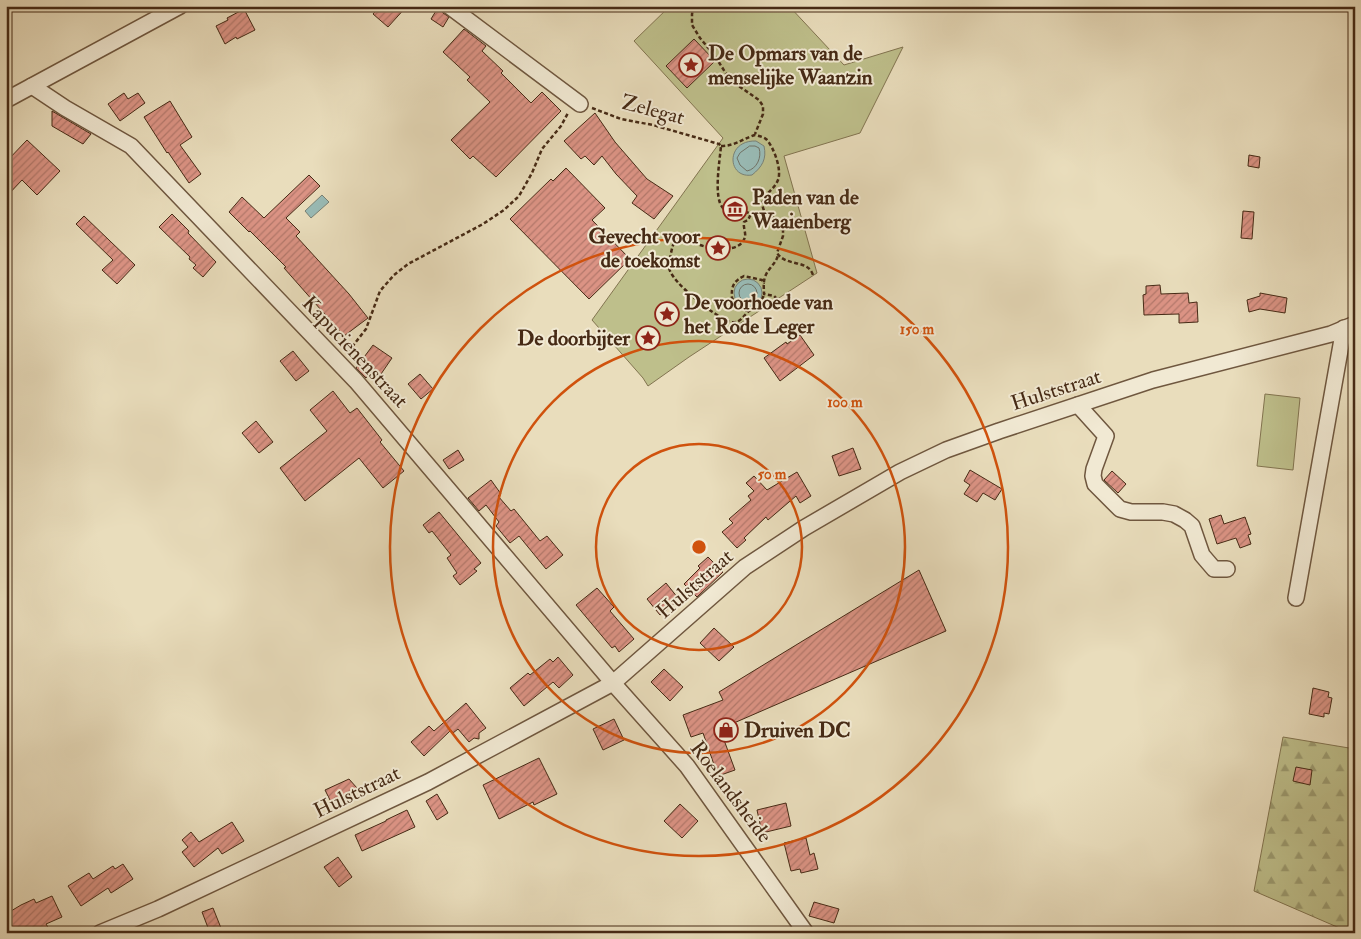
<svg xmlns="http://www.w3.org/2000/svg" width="1361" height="939" viewBox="0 0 1361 939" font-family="'IM FELL Double Pica',serif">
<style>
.green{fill:#bebf8b;stroke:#827450}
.forest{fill:url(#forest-firs);stroke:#827450}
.water{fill:#99bbb6;stroke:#788176}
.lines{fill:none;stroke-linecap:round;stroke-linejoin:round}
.shore{stroke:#707266;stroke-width:1}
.building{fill:url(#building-hatch);stroke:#462a15}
.minor-casing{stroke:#6f573f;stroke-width:18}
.path{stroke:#462a15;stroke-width:2.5;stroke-dasharray:4 2.5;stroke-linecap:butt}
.minor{stroke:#f1e9d3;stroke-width:15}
.ring{fill:none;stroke:#d0520d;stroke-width:2.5}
.labels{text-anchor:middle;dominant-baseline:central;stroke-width:4;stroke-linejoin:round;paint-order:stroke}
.poi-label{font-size:21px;font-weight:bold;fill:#462a15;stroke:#f1e9d3;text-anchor:start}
.street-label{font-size:21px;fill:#462a15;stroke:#f1e9d3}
.centre{fill:#d0520d;stroke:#f1e9d3;stroke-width:2.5}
.ring-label{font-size:15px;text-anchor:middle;font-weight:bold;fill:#d0520d;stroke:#f1e9d3;stroke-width:4;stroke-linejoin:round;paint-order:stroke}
</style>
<defs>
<pattern id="forest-firs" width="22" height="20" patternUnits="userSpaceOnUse" patternTransform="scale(1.25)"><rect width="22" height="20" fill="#bebf8b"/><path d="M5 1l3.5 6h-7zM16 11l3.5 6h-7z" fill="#9c9b70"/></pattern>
<pattern id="building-hatch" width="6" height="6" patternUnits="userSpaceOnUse" patternTransform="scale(1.25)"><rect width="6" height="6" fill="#db9384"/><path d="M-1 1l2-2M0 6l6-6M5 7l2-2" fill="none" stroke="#b3786b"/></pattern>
</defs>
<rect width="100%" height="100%" fill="#e9ddbc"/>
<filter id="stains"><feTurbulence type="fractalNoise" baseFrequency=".004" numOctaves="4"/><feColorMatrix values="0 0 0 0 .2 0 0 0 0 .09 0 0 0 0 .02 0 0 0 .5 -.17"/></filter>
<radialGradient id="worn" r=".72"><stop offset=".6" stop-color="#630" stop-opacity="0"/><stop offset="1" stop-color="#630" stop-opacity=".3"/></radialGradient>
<g class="green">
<polygon points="670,6 789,6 844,65 903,47 860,133 784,156 817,273 689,357 648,386 643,378 592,320 723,138 634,41"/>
<polygon points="1265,394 1300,398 1293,470 1257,466"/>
<polygon points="1350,472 1355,472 1355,506 1351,506"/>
</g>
<polygon class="forest" points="1283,737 1355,749 1355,933 1351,933 1254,891"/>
<g class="water">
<path d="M756 141 764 146C767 159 762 167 752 175 727 179 725 140 756 141Z"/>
<polygon points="322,195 329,202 311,218 305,211"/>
<circle cx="748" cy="293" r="14"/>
</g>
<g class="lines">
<g class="shore">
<path d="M750 146H755L759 148C762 157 757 169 747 171L740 165 737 158 740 153Z"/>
<circle cx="748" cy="293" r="9"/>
</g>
</g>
<g class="building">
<polygon points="380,6 407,6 388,27 373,14"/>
<polygon points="439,6 443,13 449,17 443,27 431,19"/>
<polygon points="244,9 255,30 237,39 236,37 225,44 216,26 228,20 227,18"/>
<polygon points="464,29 486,46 482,51 503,71 501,73 531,103 542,92 561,111 496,177 473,156 470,159 451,140 490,102 467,80 470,77 443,52"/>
<polygon points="694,39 715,61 687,88 666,66"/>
<polygon points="124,93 128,99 138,93 145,103 120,121 108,104"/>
<polygon points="170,101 192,137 180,145 201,174 189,183 168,152 167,153 144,117"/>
<polygon points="52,111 91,134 83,144 52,126"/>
<polygon points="595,113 615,142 647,179 673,196 654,219 632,203 637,196 616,174 602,156 594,165 585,156 581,159 564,141"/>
<polygon points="27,140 60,171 37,195 22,180 6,197 6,162"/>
<polygon points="1249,155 1260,157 1259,168 1248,166"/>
<polygon points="566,168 605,208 592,220 630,259 589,299 510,219 551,179 553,181"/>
<polygon points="309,175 320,186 286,218 300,232 296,236 349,294 368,318 344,336 284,268 286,267 250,231 249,232 229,212 242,197 264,218"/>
<polygon points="1243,211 1254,212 1252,239 1241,238"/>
<polygon points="172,214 189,231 188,233 216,262 203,277 193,268 196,265 189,259 190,257 159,227"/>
<polygon points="84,216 135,265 117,284 102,270 113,260 76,224"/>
<polygon points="1160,285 1161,294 1188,293 1189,303 1197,302 1198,322 1179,323 1179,314 1144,315 1143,295 1146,294 1146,286"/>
<polygon points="1260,293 1287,298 1285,313 1260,309 1249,312 1247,300 1260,296"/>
<polygon points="800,335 814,355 780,381 764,358 786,342 787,344"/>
<polygon points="373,345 392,358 381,374 373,368 366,378 356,368"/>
<polygon points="293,351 309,371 296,381 280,361"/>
<polygon points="420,374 433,389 421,399 408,384"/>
<polygon points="333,391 350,413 357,408 382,440 380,442 404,471 383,488 359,458 305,501 280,468 327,431 310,410"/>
<polygon points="256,421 273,442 259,453 242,433"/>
<polygon points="853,448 861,469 839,476 832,456"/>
<polygon points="458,450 464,460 449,469 443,460"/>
<polygon points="970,470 1002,489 995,500 983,493 977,502 964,494 970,485 964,481"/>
<polygon points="1112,471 1126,484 1118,493 1104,480"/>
<polygon points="797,472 811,496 800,503 796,496 768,520 766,517 744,538 746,540 737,548 722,532 733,523 729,519 751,500 748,496 754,491 746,483 754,476 767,490"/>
<polygon points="491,480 501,494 498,496 511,511 514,509 540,541 547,536 563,555 546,569 519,536 510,543 496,526 499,522 486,505 479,511 468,498"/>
<polygon points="439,512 481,563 474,569 477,571 460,585 453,576 457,573 447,558 451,555 432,531 429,533 423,525"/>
<polygon points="1221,515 1224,524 1245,517 1251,534 1248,535 1251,544 1240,548 1236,538 1217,544 1209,519"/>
<polygon points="708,557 723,572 697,597 684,584 700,568 698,566"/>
<polygon points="919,570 946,631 720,729 735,770 718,776 703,733 691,737 683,715 723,700 719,692"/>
<polygon points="666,583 678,598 673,602 674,604 660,615 647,599"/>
<polygon points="597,588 614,607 610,611 634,639 619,652 615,646 612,648 576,605"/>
<polygon points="714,628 734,647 719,661 700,643"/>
<polygon points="558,657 573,675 559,688 553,682 524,706 510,688 528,673 530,675 550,659 553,662"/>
<polygon points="664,669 683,687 670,701 651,682"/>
<polygon points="1313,688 1329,692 1328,697 1332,698 1329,714 1324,713 1324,717 1309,714"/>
<polygon points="466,703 486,728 479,733 479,739 474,738 469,742 458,729 453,733 451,730 424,756 411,742 429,726 434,731"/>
<polygon points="614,719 624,740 603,750 593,729"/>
<polygon points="539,758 557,794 534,805 533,802 499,819 483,785"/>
<polygon points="1296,767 1312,770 1310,785 1293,781"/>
<polygon points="349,779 357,788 341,802 333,806 325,790"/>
<polygon points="437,794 448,813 437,820 426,801"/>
<polygon points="786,803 791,826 762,833 757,810"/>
<polygon points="680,804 698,821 682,838 664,821"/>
<polygon points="407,810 415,827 362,851 355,835 386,821 386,820"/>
<polygon points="232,822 244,841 222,854 218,848 194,867 182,852 188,847 182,840 191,832 199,842"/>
<polygon points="806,838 810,855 814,853 818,869 801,873 800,869 791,871 784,843"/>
<polygon points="338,857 352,877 339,887 324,867"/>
<polygon points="123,864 133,879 111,893 108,888 81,906 68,886 89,873 93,879 113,866 115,869"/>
<polygon points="52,896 62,917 46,924 49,929 41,933 6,933 6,914 21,905 34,899 36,903"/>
<polygon points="814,902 839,909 834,923 809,916"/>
<polygon points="213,908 221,928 210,933 202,912"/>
</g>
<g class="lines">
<g class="minor-casing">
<g id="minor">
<polyline points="449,6 580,104"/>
<polyline points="32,86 65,108 131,146 356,381 613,683 687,766 806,933"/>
<polyline points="6,100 180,6"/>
<polyline points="1078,405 1106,436 1094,469 1093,476 1095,484 1120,509 1131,512 1163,512 1174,514 1185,520 1192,526 1202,555 1214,569 1227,569"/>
<polyline points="1296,598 1344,328"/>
<polyline points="100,933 158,909 428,782 613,683 745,567 804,528 900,472 946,450 999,431 1153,380 1331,334 1355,324"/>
</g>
</g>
<g class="path">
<polyline points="694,6 692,14 692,25 700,38 715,56 730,80 759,100 763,106 763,114 755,134"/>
<path d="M592 108 621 119 653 125 719 144 721 146C720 159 713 198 723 208 730 215 741 209 749 213L750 216 748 220 744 222C743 227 746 233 745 237 740 254 712 249 700 245 693 242 682 235 675 241 672 244 669 263 669 267 669 281 718 319 731 322 740 324 743 316 749 311 756 304 761 306 764 294"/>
<path d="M721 146C735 146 742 139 755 135 759 136 763 137 766 139 774 147 782 170 778 180 773 193 755 197 766 214L780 221 783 225V236L777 253C786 267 808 259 813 275"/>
<path d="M777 299 774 296 764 294C764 289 763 283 765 277 768 268 776 264 778 255"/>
<path d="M749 311C741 309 736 305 732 298 731 286 734 281 744 276L762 280 764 284"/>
<polyline points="348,352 366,329 380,291 394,275 408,264 483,224 504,210 519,196 532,173 542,149 561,126 568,113"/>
</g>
<use href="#minor" class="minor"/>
</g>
<g class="ring">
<circle cx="699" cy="547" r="103"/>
<circle cx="699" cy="547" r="206"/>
<circle cx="699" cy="547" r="309"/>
</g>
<defs>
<g id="sight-ring" transform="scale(1.25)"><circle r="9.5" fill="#f1e9d3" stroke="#8f2418" stroke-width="1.5"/><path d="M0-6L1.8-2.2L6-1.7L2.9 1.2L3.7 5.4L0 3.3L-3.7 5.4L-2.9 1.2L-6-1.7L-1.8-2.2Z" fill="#8f2418"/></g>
<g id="museum-ring" transform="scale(1.25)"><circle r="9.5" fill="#f1e9d3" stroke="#8f2418" stroke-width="1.5"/><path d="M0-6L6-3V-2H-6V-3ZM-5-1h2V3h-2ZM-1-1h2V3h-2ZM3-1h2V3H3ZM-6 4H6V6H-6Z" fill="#8f2418"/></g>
<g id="shop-ring" transform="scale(1.25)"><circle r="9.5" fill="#f1e9d3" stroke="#8f2418" stroke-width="1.5"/><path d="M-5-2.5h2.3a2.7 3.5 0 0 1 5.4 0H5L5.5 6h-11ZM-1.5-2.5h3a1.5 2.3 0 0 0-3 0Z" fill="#8f2418"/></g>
</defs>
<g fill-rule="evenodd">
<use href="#sight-ring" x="691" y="65"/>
<use href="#museum-ring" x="735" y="209"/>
<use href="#sight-ring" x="718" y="248"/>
<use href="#sight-ring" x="667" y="314"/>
<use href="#sight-ring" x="648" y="338"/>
<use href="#shop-ring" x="726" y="730"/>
</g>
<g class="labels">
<g class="poi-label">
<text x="708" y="53">De Opmars van de<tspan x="708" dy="24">menselijke Waanzin</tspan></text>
<text x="752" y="197">Paden van de<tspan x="752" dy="24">Waaienberg</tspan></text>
<text x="700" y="236" text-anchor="end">Gevecht voor<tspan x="700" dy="24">de toekomst</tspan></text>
<text x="684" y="302">De voorhoede van<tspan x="684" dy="24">het Rode Leger</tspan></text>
<text x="630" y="338" text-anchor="end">De doorbijter</text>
<text x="744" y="730">Druiven DC</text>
</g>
<g class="street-label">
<text transform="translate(653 110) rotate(15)">Zelegat</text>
<text transform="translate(355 352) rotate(47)">Kapucienenstraat</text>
<text transform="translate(1056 390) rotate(-18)">Hulststraat</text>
<text transform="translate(695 584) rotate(-41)">Hulststraat</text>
<text transform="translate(357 792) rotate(-26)">Hulststraat</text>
<text transform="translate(731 792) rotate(53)">Roelandsheide</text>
</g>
</g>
<circle cx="699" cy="547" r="8" class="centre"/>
<g class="ring-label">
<text x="917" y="334">150 m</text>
<text x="845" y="407">100 m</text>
<text x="772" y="479">50 m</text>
</g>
<rect width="1361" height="939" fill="none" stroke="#e9ddbc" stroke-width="25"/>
<rect x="8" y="8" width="1346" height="924" fill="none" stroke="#462a15" stroke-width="2.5"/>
<rect x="12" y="12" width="1336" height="914" fill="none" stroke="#462a15"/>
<rect width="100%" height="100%" filter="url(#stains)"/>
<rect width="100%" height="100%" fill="url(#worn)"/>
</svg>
